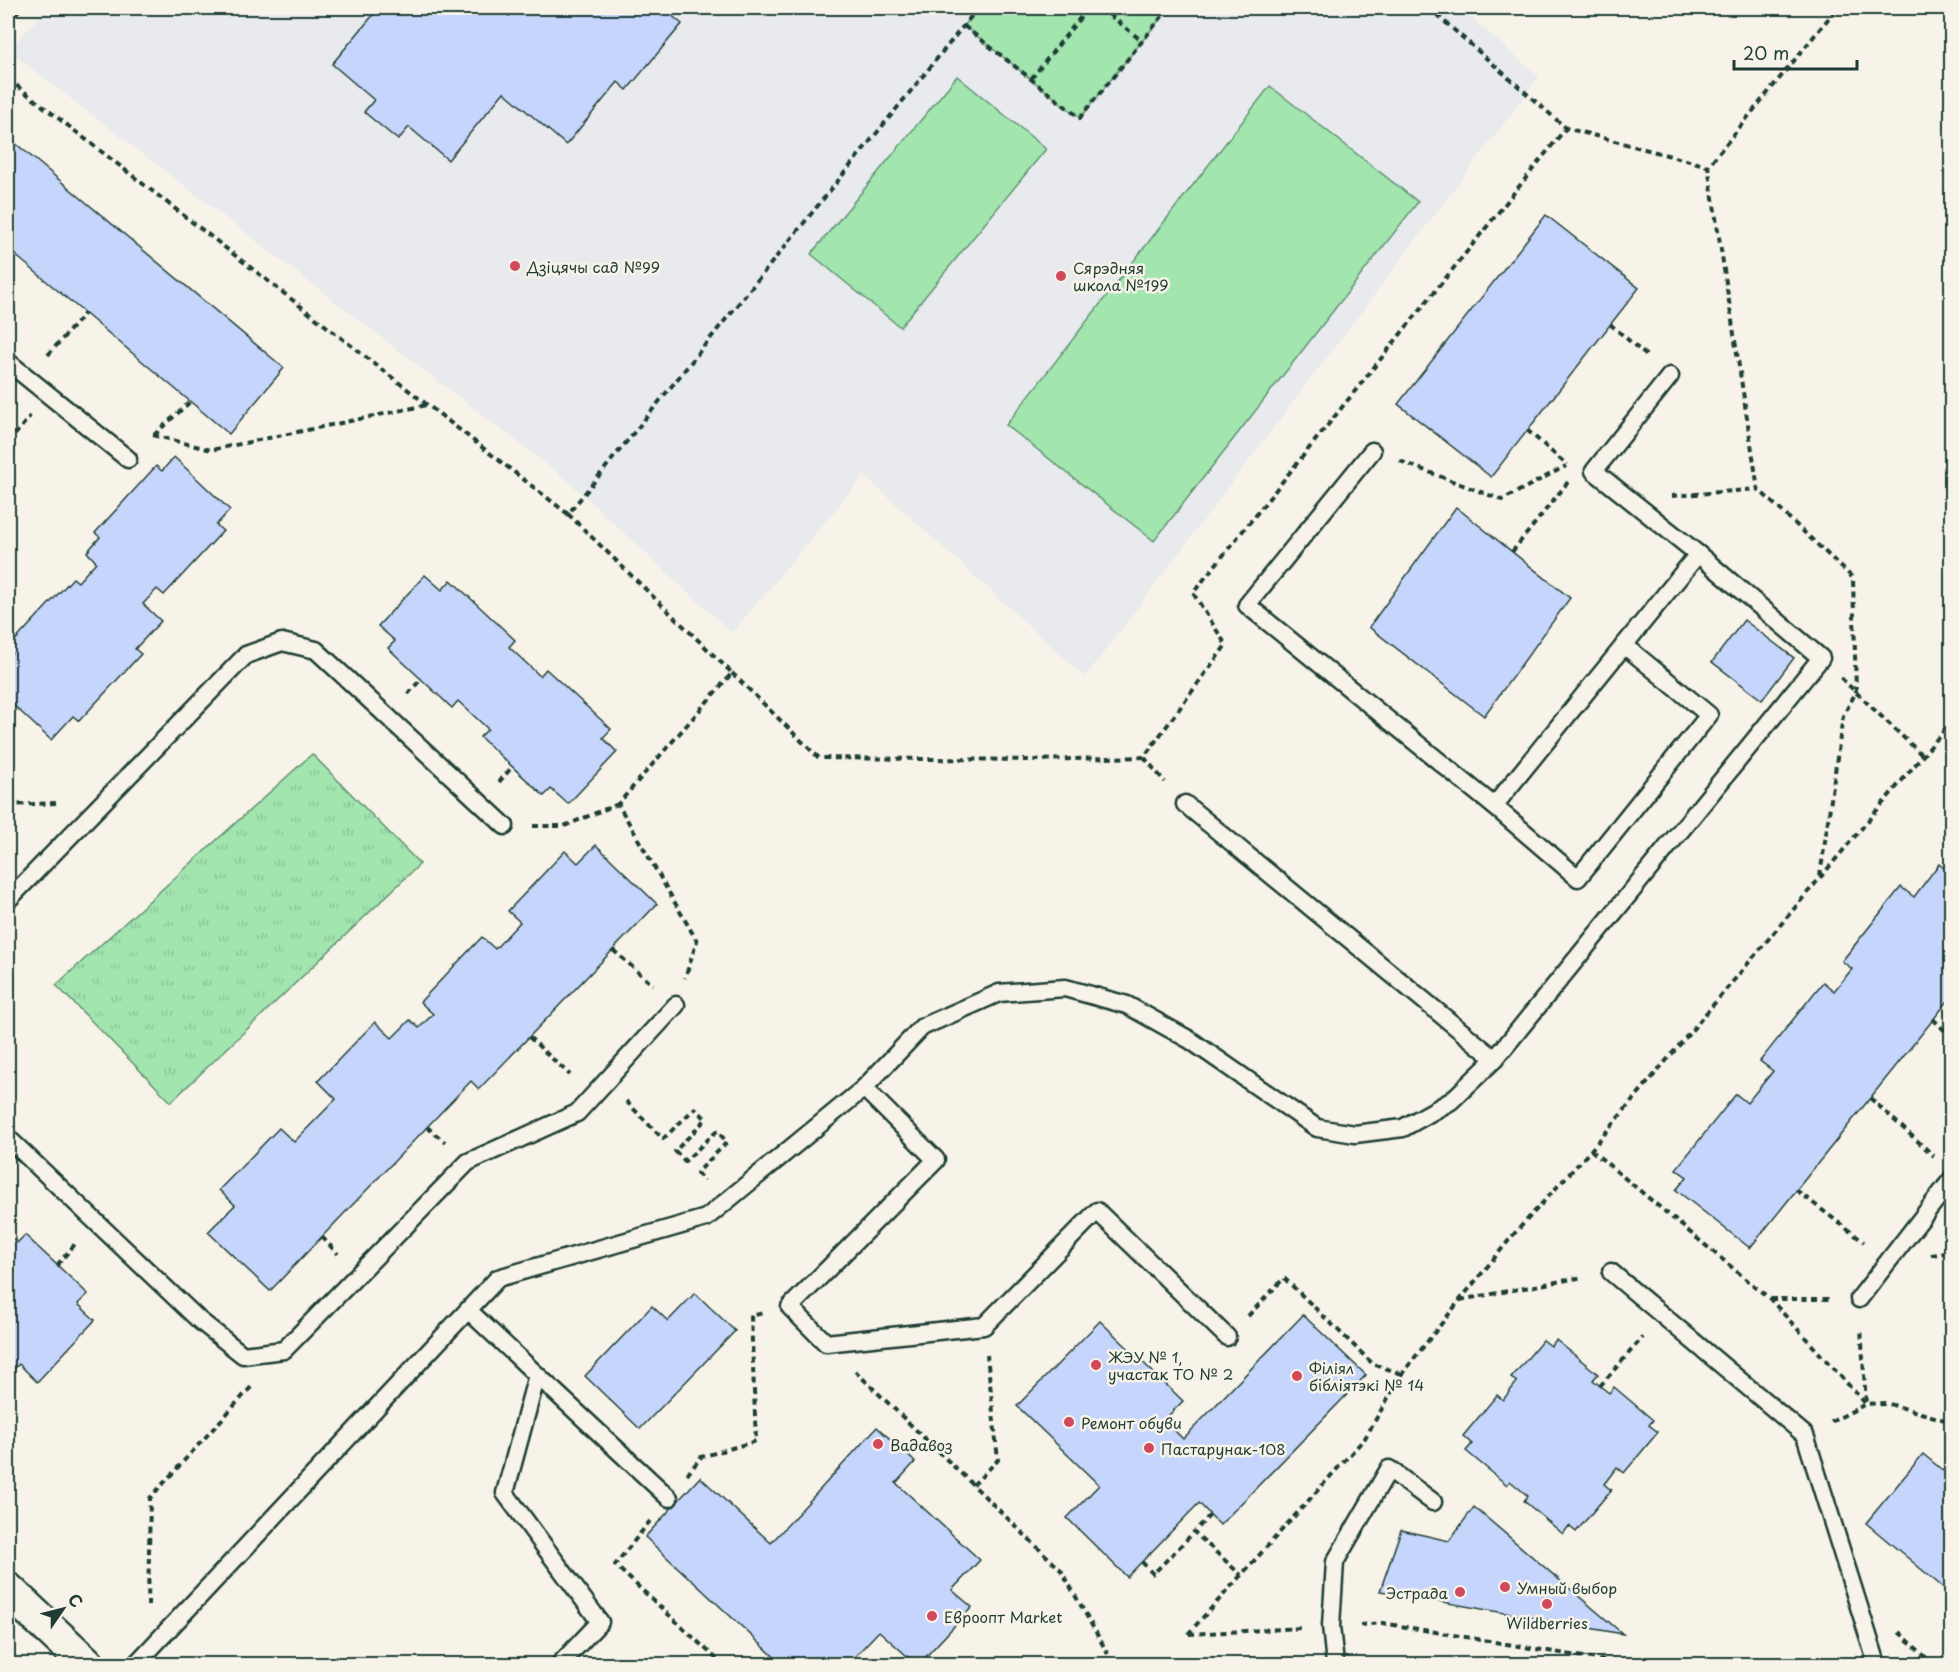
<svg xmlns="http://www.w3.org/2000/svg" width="1959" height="1672" viewBox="0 0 1959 1672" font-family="'Playpen Sans',sans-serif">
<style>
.built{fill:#e8eaee}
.grass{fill:url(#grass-tufts);stroke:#609172;stroke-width:1.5}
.garden{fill:#a2e5af;stroke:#609172;stroke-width:1.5}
.building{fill:#c5d5fb;stroke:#1f3d34;stroke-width:1.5}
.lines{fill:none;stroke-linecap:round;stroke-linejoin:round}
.lane-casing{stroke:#1f3d34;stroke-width:21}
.secondary-casing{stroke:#1f3d34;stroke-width:38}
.path{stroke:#1f3d34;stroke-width:4;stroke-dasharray:6 4.5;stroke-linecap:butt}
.lane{stroke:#f7f3e8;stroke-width:16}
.secondary{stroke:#f7f3e8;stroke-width:33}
.poi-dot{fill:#d1495b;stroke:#f7f3e8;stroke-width:2}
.labels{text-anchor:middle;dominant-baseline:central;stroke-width:5;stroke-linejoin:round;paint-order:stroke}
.poi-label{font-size:15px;fill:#1f3d34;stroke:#f7f3e8;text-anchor:start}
</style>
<defs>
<pattern id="grass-tufts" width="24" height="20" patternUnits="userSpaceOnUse" patternTransform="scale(1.5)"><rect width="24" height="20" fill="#a2e5af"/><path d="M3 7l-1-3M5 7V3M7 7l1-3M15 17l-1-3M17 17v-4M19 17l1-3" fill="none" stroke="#8bc597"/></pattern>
</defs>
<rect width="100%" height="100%" fill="#f7f3e8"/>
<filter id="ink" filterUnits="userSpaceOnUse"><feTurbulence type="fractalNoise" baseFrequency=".0167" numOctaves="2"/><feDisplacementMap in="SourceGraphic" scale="12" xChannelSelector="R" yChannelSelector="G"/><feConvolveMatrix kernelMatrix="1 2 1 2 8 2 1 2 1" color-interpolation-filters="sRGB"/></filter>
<g filter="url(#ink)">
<polygon class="built" points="46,8 1461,8 1539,77 1085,677 864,475 732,633 567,480 9,51"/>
<polygon class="grass" points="312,754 420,864 171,1102 56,985"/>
<g class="garden">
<polygon points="978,8 1169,8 1080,118 964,26"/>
<polygon points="957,76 1046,149 900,327 811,254"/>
<polygon points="1270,86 1418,202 1154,541 1006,425"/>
</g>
<g class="building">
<polygon points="379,8 499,8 509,16 516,8 663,8 682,24 627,90 618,82 566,145 504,92 448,160 409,127 398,140 364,112 374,100 332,64"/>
<polygon points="8,137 284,368 229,434 8,249"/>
<polygon points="1546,215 1639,288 1491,477 1398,404"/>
<polygon points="174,457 230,510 216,525 223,531 164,595 157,589 143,604 161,621 135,649 141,654 79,721 73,716 51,740 8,700 8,658 12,653 8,648 73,578 78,582 96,562 87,552 100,537 95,533 156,466 162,471"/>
<polygon points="1456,507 1570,598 1484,716 1369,627"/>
<polygon points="425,575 442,590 451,580 515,640 509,647 540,676 546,669 611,729 603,738 617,752 568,804 551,789 544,796 480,737 488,729 458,701 452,708 388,648 395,641 378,626"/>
<polygon points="1744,620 1794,658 1762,700 1712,662"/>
<polygon points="596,845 657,904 479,1089 471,1081 270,1291 208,1232 235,1205 219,1190 279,1128 294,1142 336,1099 318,1081 375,1022 392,1038 410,1020 419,1028 433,1014 420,1002 482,937 495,949 520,922 508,911 565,851 578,863"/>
<polygon points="1939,864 1952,874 1952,996 1750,1248 1676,1190 1687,1177 1676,1169 1736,1094 1747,1103 1773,1071 1760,1061 1823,982 1834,991 1852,969 1842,961 1901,887 1914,897"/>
<polygon points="8,1234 17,1243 25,1235 88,1294 78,1304 95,1320 37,1382 19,1364 11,1372 8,1369"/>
<polygon points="695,1293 735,1331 640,1429 585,1376 652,1306 668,1321"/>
<polygon points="1303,1315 1366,1375 1220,1525 1199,1503 1127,1577 1067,1518 1099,1485 1017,1406 1100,1321 1183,1401 1164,1420 1183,1439"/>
<polygon points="1543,1340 1551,1346 1556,1340 1598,1374 1593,1380 1600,1386 1609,1393 1614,1387 1653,1420 1649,1425 1658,1432 1624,1473 1617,1467 1604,1484 1611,1490 1576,1532 1569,1526 1563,1534 1524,1501 1528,1496 1510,1481 1507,1485 1466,1451 1472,1444 1463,1436 1497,1395 1503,1400 1517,1382 1511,1378"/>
<polygon points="877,1427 915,1462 896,1483 980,1560 952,1590 972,1607 919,1664 916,1664 879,1631 848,1664 782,1664 645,1537 700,1477 771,1543"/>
<polygon points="1923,1454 1952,1478 1952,1595 1866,1523"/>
<polygon points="1474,1507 1623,1634 1380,1591 1401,1530 1449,1541"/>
</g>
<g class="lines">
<g class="lane-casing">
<g id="lane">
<polyline points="8,362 128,459"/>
<polyline points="1372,451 1247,605 1494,806 1698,554"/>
<polyline points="1185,804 1495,1059"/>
<polyline points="1494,806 1578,878 1709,715 1624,645"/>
<polyline points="8,900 246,655 282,642 316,650 505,826"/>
<polyline points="864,1088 936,1160 790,1307 826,1343 984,1326 1097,1211 1227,1337"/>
<polyline points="8,1138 199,1320 243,1355 284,1350 468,1162 577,1113 676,1005"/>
<polyline points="1611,1272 1805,1435 1877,1664"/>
<polyline points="1859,1299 1952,1179"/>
<polyline points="468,1310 537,1375 505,1493 600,1622 560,1664"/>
<polyline points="537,1375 669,1498"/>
<polyline points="136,1664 498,1278 706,1218 864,1088 922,1027 999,993 1065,988 1127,1005 1190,1040 1317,1128 1355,1134 1403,1128 1451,1101 1495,1059 1821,658 1698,554 1594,471 1670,376"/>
<polyline points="1335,1664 1331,1626 1335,1562 1389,1469 1433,1502"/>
</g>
</g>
<g class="secondary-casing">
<polyline id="secondary" points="8,1590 87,1664"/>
</g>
<g class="path">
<polyline points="1101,8 1142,41"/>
<polyline points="1429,8 1566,128 1708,166"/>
<polyline points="8,22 21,8"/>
<polyline points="964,26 1080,118 1169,8"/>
<polyline points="8,79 568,514 978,8"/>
<polyline points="1031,79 1088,8"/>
<polyline points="1610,324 1649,358"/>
<polyline points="48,355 85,313"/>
<polyline points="1527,430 1567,465"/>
<polyline points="153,435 211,450 427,405"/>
<polyline points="154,435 191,401"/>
<polyline points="8,454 10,441 30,416"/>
<polyline points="1400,461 1502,500 1566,466"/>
<polyline points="1672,496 1758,489"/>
<polyline points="568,514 732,673 618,804 697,941 685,978"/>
<polyline points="1512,552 1568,482"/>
<polyline points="732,673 819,758 1036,760 1144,757 1226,645 1193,593 1566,128"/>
<polyline points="1841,678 1923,756"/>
<polyline points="408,694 421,679"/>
<polyline points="1144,757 1165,782"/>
<polyline points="499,782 512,767"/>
<polyline points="8,805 59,803"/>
<polyline points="533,826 564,826 618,804"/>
<polyline points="1820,876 1843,716 1856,692 1853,578 1758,489 1708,166 1837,8"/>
<polyline points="613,950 653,985"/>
<polyline points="1933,1019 1952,1038"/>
<polyline points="529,1037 570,1075"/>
<polyline points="1870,1098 1934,1156"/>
<polyline points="626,1101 663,1139 695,1108 706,1119 675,1151 685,1161 717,1131 727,1142 697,1173 704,1181"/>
<polyline points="427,1127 445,1142"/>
<polyline points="1591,1150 1770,1299 1866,1404 1886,1403 1952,1422"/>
<polyline points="1796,1190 1864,1242"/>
<polyline points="322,1237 338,1254"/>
<polyline points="1931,1255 1952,1252"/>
<polyline points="57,1265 76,1243"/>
<polyline points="1770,1299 1829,1299"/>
<polyline points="1460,1300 1583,1277"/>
<polyline points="1248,1316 1284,1278 1373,1364 1402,1374"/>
<polyline points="855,1371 1061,1570 1108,1654"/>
<polyline points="1600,1386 1643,1337"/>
<polyline points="1831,1422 1866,1404 1861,1328"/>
<polyline points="687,1475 701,1457 756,1441 751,1316 763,1313"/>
<polyline points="973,1485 998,1460 987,1355"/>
<polyline points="1210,1515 1194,1532 1241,1575"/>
<polyline points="650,1521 615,1565 722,1664"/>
<polyline points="1142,1562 1153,1574 1194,1532"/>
<polyline points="148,1606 150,1498 254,1384"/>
<polyline points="1360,1625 1382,1623 1626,1664"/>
<polyline points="1899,1632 1933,1664"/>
<polyline points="1188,1634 1365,1438 1402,1374 1460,1300 1514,1234 1591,1150 1952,721"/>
<polyline points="1189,1634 1301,1628"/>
</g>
<use href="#lane" class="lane"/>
<use href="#secondary" class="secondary"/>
</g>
</g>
<g class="poi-dot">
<circle cx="515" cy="266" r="6"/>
<circle cx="1061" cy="276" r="6"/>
<circle cx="1096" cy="1365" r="6"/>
<circle cx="1297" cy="1376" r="6"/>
<circle cx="1069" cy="1422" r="6"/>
<circle cx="878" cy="1444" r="6"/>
<circle cx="1149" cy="1448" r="6"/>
<circle cx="1505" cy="1587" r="6"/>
<circle cx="1460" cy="1592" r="6"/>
<circle cx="1547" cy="1604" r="6"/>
<circle cx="932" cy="1616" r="6"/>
</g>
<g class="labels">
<g class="poi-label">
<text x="527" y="266">Дзіцячы сад №99</text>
<text x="1073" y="267">Сярэдняя<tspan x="1073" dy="17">школа №199</tspan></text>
<text x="1108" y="1356">ЖЭУ № 1,<tspan x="1108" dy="17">участак ТО № 2</tspan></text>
<text x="1309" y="1367">Філіял<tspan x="1309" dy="17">бібліятэкі № 14</tspan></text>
<text x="1081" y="1422">Ремонт обуви</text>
<text x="890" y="1444">Вадавоз</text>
<text x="1161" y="1448">Пастарунак-108</text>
<text x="1517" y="1587">Умный выбор</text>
<text x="1448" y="1592" text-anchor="end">Эстрада</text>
<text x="944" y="1616">Евроопт Market</text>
<text x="1547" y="1622" text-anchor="middle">Wildberries</text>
</g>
</g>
<rect width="1959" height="1672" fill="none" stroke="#f7f3e8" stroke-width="30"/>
<rect x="15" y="15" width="1929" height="1642" fill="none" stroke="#1f3d34" stroke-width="2" filter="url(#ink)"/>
<g transform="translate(63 1609) rotate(55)" stroke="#f7f3e8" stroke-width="4.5" paint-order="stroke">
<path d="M0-4.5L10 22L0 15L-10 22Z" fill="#1f3d34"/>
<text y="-9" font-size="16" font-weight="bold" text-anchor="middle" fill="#1f3d34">С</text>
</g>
<path d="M1734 60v9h123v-9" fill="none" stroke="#1f3d34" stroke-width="3"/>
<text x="1743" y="60" font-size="18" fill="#1f3d34" stroke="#f7f3e8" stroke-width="4.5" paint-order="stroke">20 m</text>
</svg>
